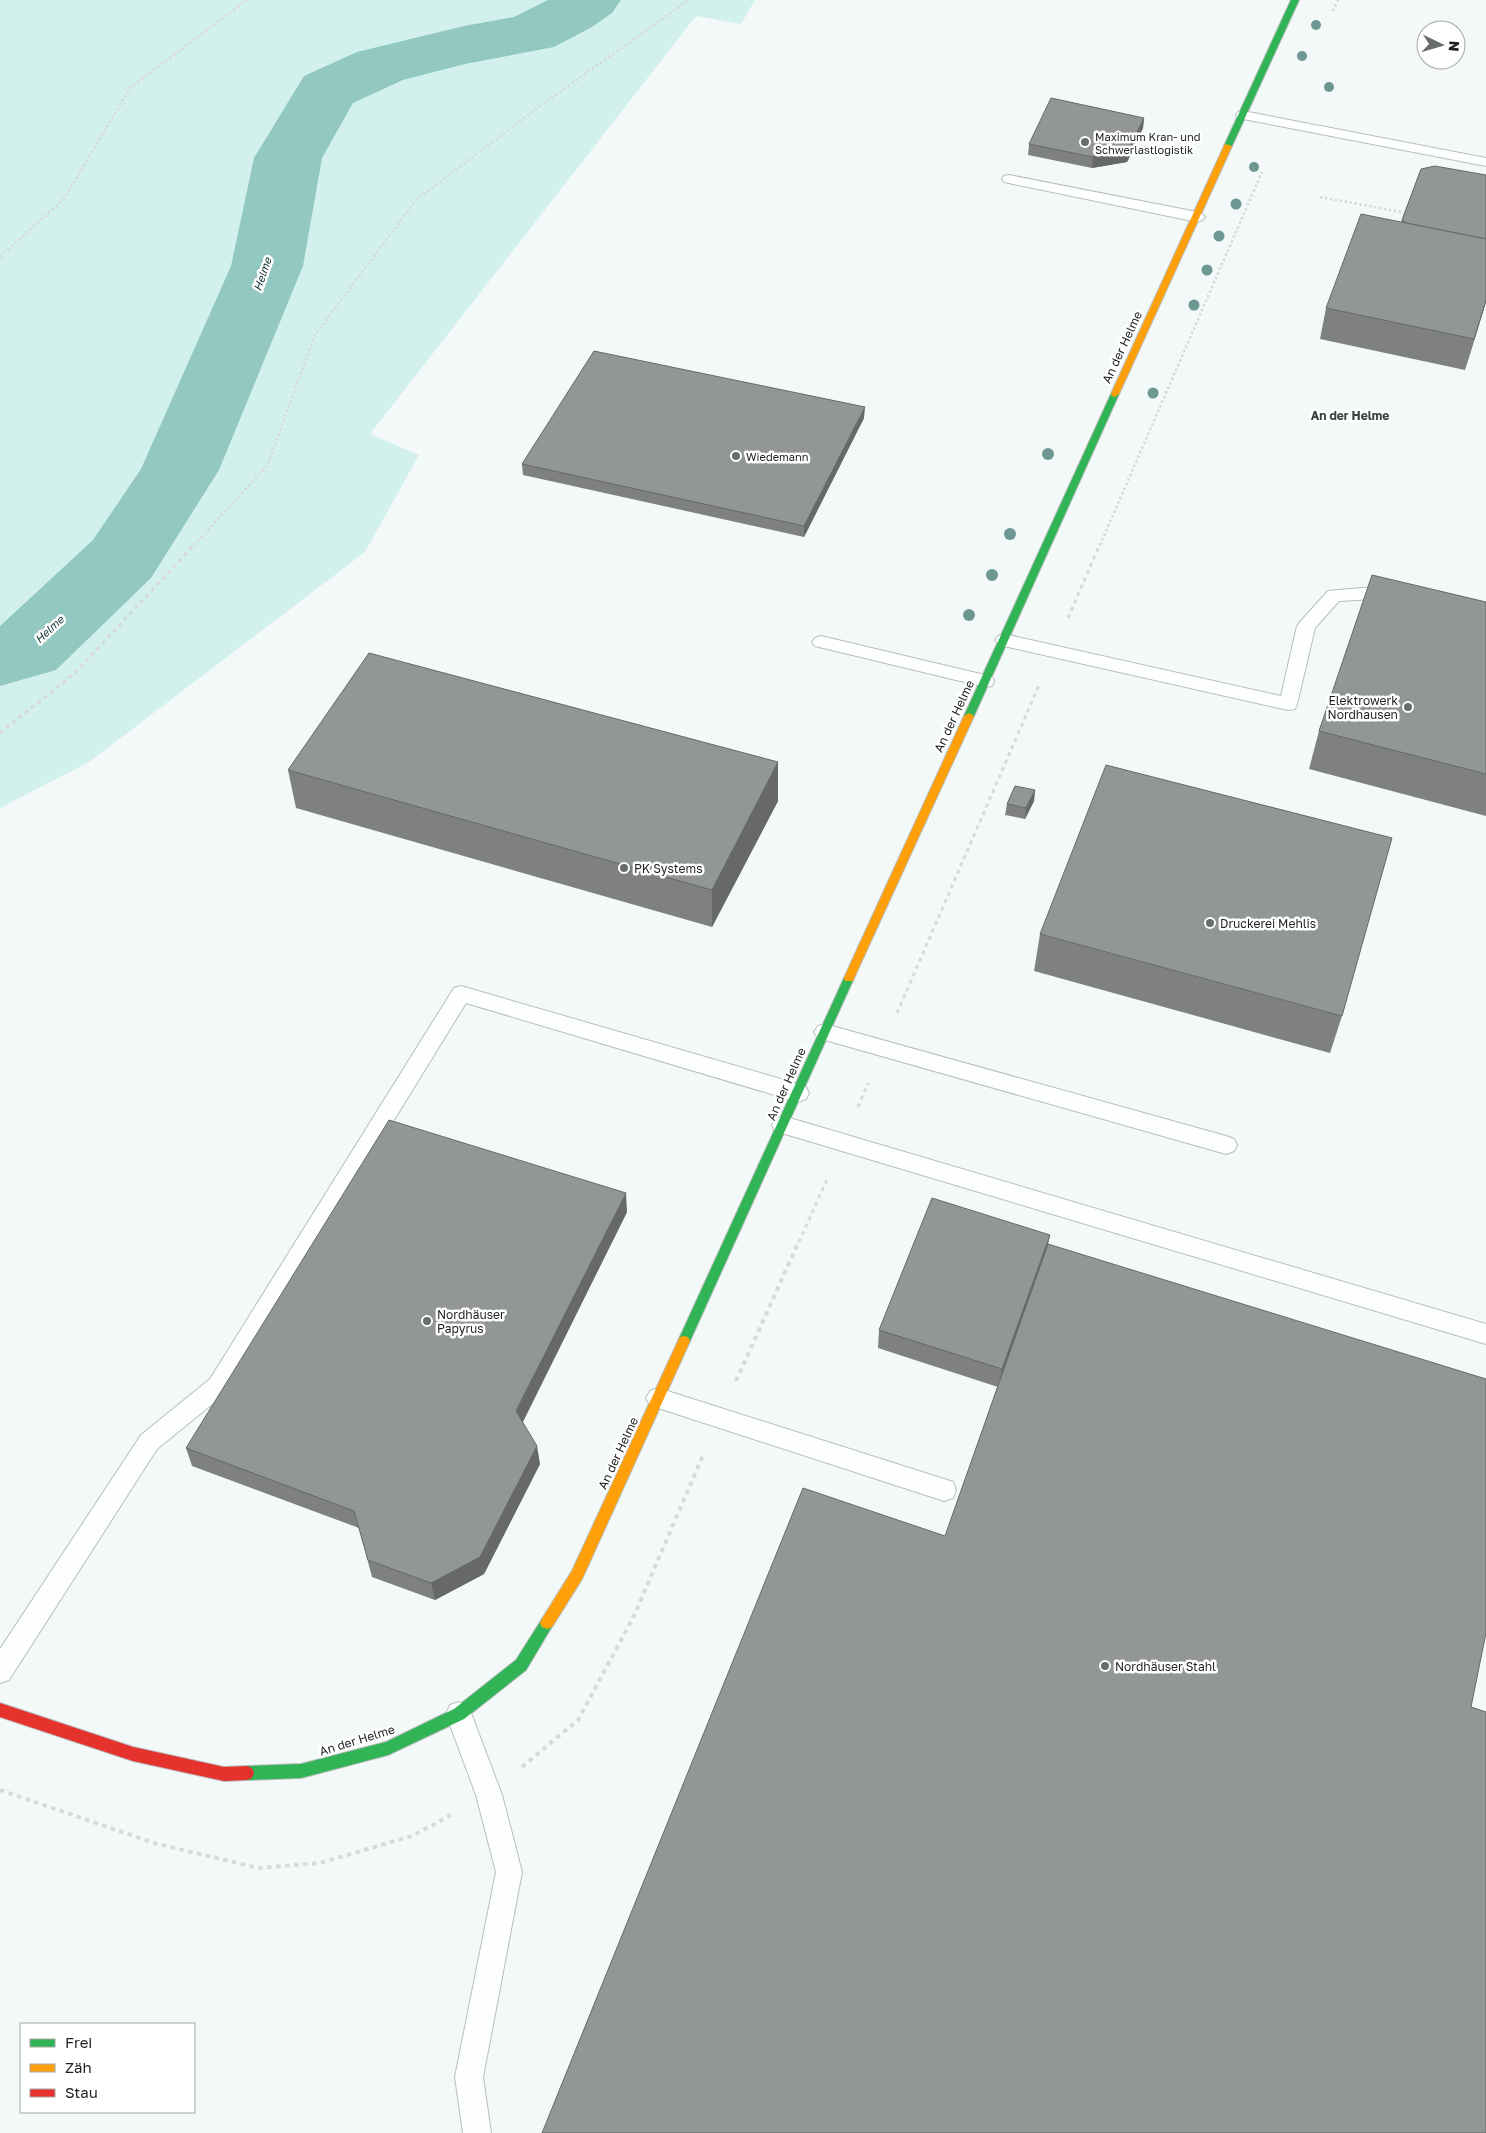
<svg xmlns="http://www.w3.org/2000/svg" width="1486" height="2133" viewBox="0 0 1486 2133" font-family="'Golos Text',sans-serif">
<style>
.green{fill:#d3f1ec}
.lines{fill:none;stroke-linecap:round;stroke-linejoin:round}
.river{fill:#92c8c1;fill-rule:evenodd}
.lane-casing{stroke:#b9bebd;stroke-width:2}
.fast-casing{stroke:#b9bebd;stroke-width:2}
.slow-casing{stroke:#b9bebd;stroke-width:2}
.jam-casing{stroke:#b9bebd;stroke-width:2}
.path-far2{stroke:#d8dad9;stroke-width:2.5;stroke-dasharray:2.5 2.5;stroke-linecap:butt}
.path-far1{stroke:#d8dad9;stroke-width:3;stroke-dasharray:4 4;stroke-linecap:butt}
.path{stroke:#d8dad9;stroke-width:4;stroke-dasharray:4.5 4.5;stroke-linecap:butt}
.lane{fill:#fdfefe;fill-rule:evenodd}
.fast{fill:#30b455;fill-rule:evenodd}
.slow{fill:#ff9f0a;fill-rule:evenodd}
.jam{fill:#e5322d;fill-rule:evenodd}
.tree{fill:#6d9793}
.wall{fill:#7e8180}
.shaded-wall{fill:#666968}
.building{fill:#929695;stroke:#666968}
.poi-dot{fill:#686d6c;stroke:#fff;stroke-width:2}
.labels{text-anchor:middle;dominant-baseline:central;stroke-width:5;stroke-linejoin:round;paint-order:stroke}
.far-poi-label{font-size:11px;fill:#1d2120;stroke:#fff;text-anchor:start}
.far-water-label{font-size:11px;font-style:italic;fill:#0d322f;stroke:#fff}
.street-label{font-size:12px;fill:#1d2120;stroke:#fff}
.far-quarter-label{font-size:12px;font-weight:bold;fill:#3a4342;stroke:#fff}
.poi-label{font-size:12px;fill:#1d2120;stroke:#fff;text-anchor:start}
</style>
<rect width="100%" height="100%" fill="#f3f9f8"/>
<polygon class="green" points="0,0 755,0 741,24 696,16 370,434 419,455 365,552 89,762 0,808"/>
<g class="lines">
<polygon class="river" points="548,0 621,0 612,13 592,27 554,47 465,64 403,80 353,103 322,158 303,266 219,470 151,578 56,670 0,686 0,626 93,540 141,469 231,266 254,158 304,76 357,52 464,26 514,17"/>
<g class="lane-casing">
<g id="lane">
<polygon points="1243,111 1486,158 1486,166 1238,118 1236,115 1238,112"/>
<polygon points="1009,175 1197,212 1202,214 1205,217 1202,220 1197,222 1004,182 1002,179 1004,176"/>
<polygon points="1373,587 1401,593 1404,597 1401,601 1395,603 1373,599 1339,601 1315,628 1297,704 1295,709 1288,710 1004,646 998,644 995,640 998,636 1004,634 1281,696 1297,626 1300,622 1328,591"/>
<polygon points="821,636 985,675 992,676 994,681 992,686 985,687 815,646 812,642 815,638"/>
<polygon points="461,986 798,1084 806,1087 809,1093 806,1099 798,1102 466,1003 226,1393 157,1449 9,1680 0,1683 0,1649 141,1435 210,1379 454,988"/>
<polygon points="825,1024 1226,1136 1234,1139 1237,1145 1234,1151 1226,1154 818,1038 814,1032 818,1026"/>
<polygon points="783,1116 1486,1324 1486,1344 775,1131 772,1125 775,1119"/>
<polygon points="658,1388 944,1479 953,1482 956,1490 953,1498 944,1501 658,1408 650,1405 646,1398 650,1391"/>
<polygon points="459,1702 468,1705 502,1795 522,1872 483,2077 491,2133 463,2133 455,2077 496,1872 476,1795 446,1714 450,1705"/>
</g>
</g>
<g class="fast-casing">
<g id="fast">
<polygon points="1291,0 1299,0 1232,146 1225,148 1224,146"/>
<polygon points="1115,391 1119,394 974,716 969,719 965,718 964,716 1111,394"/>
<polygon points="849,974 854,978 690,1341 688,1345 684,1346 680,1345 678,1341 844,978"/>
<polygon points="547,1617 552,1619 554,1623 526,1670 464,1719 388,1755 301,1778 247,1780 242,1778 240,1773 242,1768 247,1766 301,1764 386,1742 454,1709 516,1660 542,1619"/>
</g>
</g>
<g class="slow-casing">
<g id="slow">
<polygon points="1225,144 1232,146 1119,394 1115,397 1112,396 1111,394"/>
<polygon points="969,713 974,716 854,978 853,981 845,981 844,978 964,716"/>
<polygon points="684,1336 688,1337 690,1341 582,1579 552,1627 547,1629 542,1627 540,1623 542,1619 572,1571 678,1341 680,1337"/>
</g>
</g>
<g class="jam-casing">
<polygon id="jam" points="0,1703 133,1747 224,1767 247,1766 252,1768 254,1773 252,1778 247,1780 224,1781 133,1761 0,1717"/>
</g>
<g class="path-far2">
<polyline points="1333,11 1338,0"/>
<polyline points="1320,197 1407,213"/>
<polyline points="0,257 64,199 130,88 247,0"/>
<polyline points="194,545 267,466 315,335 417,199 540,106 689,0"/>
<polyline points="1100,545 1262,172"/>
</g>
<g class="path-far1">
<polyline points="1068,618 1100,544"/>
<polyline points="0,733 75,673 195,544"/>
<polyline points="897,1013 1040,683"/>
<polyline points="858,1107 868,1083"/>
<polyline points="799,1242 828,1177"/>
</g>
<g class="path">
<polyline points="736,1381 799,1241"/>
<polyline points="522,1767 578,1720 633,1618 704,1453"/>
<polyline points="0,1790 154,1843 258,1868 320,1863 412,1836 451,1815"/>
</g>
<use href="#lane" class="lane"/>
<use href="#fast" class="fast"/>
<use href="#slow" class="slow"/>
<use href="#jam" class="jam"/>
</g>
<g class="tree">
<circle cx="1316" cy="25" r="5"/>
<circle cx="1302" cy="56" r="5"/>
<circle cx="1329" cy="87" r="5"/>
<circle cx="1254" cy="167" r="5"/>
<circle cx="1236" cy="204" r="5.5"/>
<circle cx="1219" cy="236" r="5.5"/>
<circle cx="1207" cy="270" r="5.5"/>
<circle cx="1194" cy="305" r="5.5"/>
<circle cx="1153" cy="393" r="5.5"/>
<circle cx="1048" cy="454" r="6"/>
<circle cx="1010" cy="534" r="6"/>
<circle cx="992" cy="575" r="6"/>
<circle cx="969" cy="615" r="6"/>
</g>
<g class="wall">
<polygon points="1144,118 1143,128 1127,162 1092,168 1028,155 1029,144"/>
<polygon points="1421,169 1486,175 1486,302 1465,370 1320,339 1326,308 1401,222"/>
<polygon points="864,418 804,537 523,475 522,464"/>
<polygon points="1486,602 1486,816 1309,769 1319,731"/>
<polygon points="778,762 778,801 712,927 296,808 288,770"/>
<polygon points="1035,790 1034,801 1025,819 1005,815 1007,804"/>
<polygon points="1040,934 1342,1016 1330,1053 1034,971"/>
<polygon points="627,1212 523,1422 540,1464 484,1574 435,1600 372,1577 359,1528 192,1466 186,1448"/>
<polygon points="1048,1244 945,1536 998,1387 878,1348 879,1330"/>
</g>
<g class="shaded-wall">
<polygon points="1144,118 1143,128 1127,162 1092,168 1093,157"/>
<polygon points="1486,300 1486,302 1465,370 1474,339"/>
<polygon points="865,407 864,418 804,537 804,526"/>
<polygon points="778,762 778,801 712,927 712,890"/>
<polygon points="1035,790 1034,801 1025,819 1026,808"/>
<polygon points="626,1193 627,1212 519,1429 516,1411"/>
<polygon points="1050,1235 1046,1254 999,1387 1002,1369"/>
<polygon points="537,1446 540,1464 484,1574 435,1600 431,1583"/>
</g>
<g class="building">
<polygon points="1051,98 1144,118 1128,151 1093,157 1029,144"/>
<polygon points="1435,166 1486,175 1486,239 1406,223 1402,220 1421,169"/>
<polygon points="1361,214 1486,239 1486,300 1474,339 1326,308"/>
<polygon points="594,351 865,407 804,526 522,464"/>
<polygon points="1372,575 1486,602 1486,774 1319,731"/>
<polygon points="369,653 778,762 712,890 288,770"/>
<polygon points="1106,765 1392,838 1342,1016 1040,934"/>
<polygon points="1015,786 1035,790 1026,808 1007,804"/>
<polygon points="389,1120 626,1193 516,1411 537,1446 480,1557 431,1583 368,1560 354,1511 186,1448"/>
<polygon points="932,1198 1050,1235 1002,1369 879,1330"/>
<polygon points="1048,1244 1486,1379 1486,1633 1471,1707 1486,1712 1486,2133 542,2133 803,1488 945,1536"/>
</g>
<g class="poi-dot">
<circle cx="1085" cy="142" r="5"/>
<circle cx="736" cy="456" r="5"/>
<circle cx="1408" cy="707" r="5"/>
<circle cx="624" cy="868" r="5"/>
<circle cx="1210" cy="923" r="5"/>
<circle cx="427" cy="1321" r="5"/>
<circle cx="1105" cy="1666" r="5"/>
</g>
<g class="labels">
<g class="far-poi-label">
<text x="1095" y="136">Maximum Kran- und<tspan x="1095" dy="13">Schwerlastlogistik</tspan></text>
<text x="746" y="456">Wiedemann</text>
</g>
<g class="far-water-label">
<text transform="translate(262 274) rotate(-71)">Helme</text>
<text transform="translate(49 629) rotate(-43)">Helme</text>
</g>
<g class="street-label">
<text transform="translate(1122 347) rotate(-65)">An der Helme</text>
<text transform="translate(954 716) rotate(-65)">An der Helme</text>
<text transform="translate(786 1084) rotate(-66)">An der Helme</text>
<text transform="translate(618 1453) rotate(-65)">An der Helme</text>
<text transform="translate(357 1740) rotate(-17)">An der Helme</text>
</g>
<g class="far-quarter-label">
<text x="1350" y="415">An der Helme</text>
</g>
<g class="poi-label">
<text x="1398" y="700" text-anchor="end">Elektrowerk<tspan x="1398" dy="14">Nordhausen</tspan></text>
<text x="634" y="868">PK Systems</text>
<text x="1220" y="923">Druckerei Mehlis</text>
<text x="437" y="1314">Nordhäuser<tspan x="437" dy="14">Papyrus</tspan></text>
<text x="1115" y="1666">Nordhäuser Stahl</text>
</g>
</g>
<rect x="20" y="2023" width="175" height="90" fill="#ffffff" stroke="#a5a6a6"/>
<rect x="30" y="2039" width="25" height="8" fill="#30b455" stroke="#a5a6a6"/>
<text x="65" y="2048" font-size="15" fill="#1d2120">Frei</text>
<rect x="30" y="2064" width="25" height="8" fill="#ff9f0a" stroke="#a5a6a6"/>
<text x="65" y="2073" font-size="15" fill="#1d2120">Zäh</text>
<rect x="30" y="2089" width="25" height="8" fill="#e5322d" stroke="#a5a6a6"/>
<text x="65" y="2098" font-size="15" fill="#1d2120">Stau</text>
<g transform="translate(1441 45) rotate(95)"><circle r="24" fill="#ffffff" stroke="#a5a6a6"/>
<path d="M0-4L9 19L0 12L-9 19Z" fill="#686d6c"/>
<text y="-8" font-size="14" font-weight="bold" text-anchor="middle" fill="#1d2120">N</text>
</g>
</svg>
